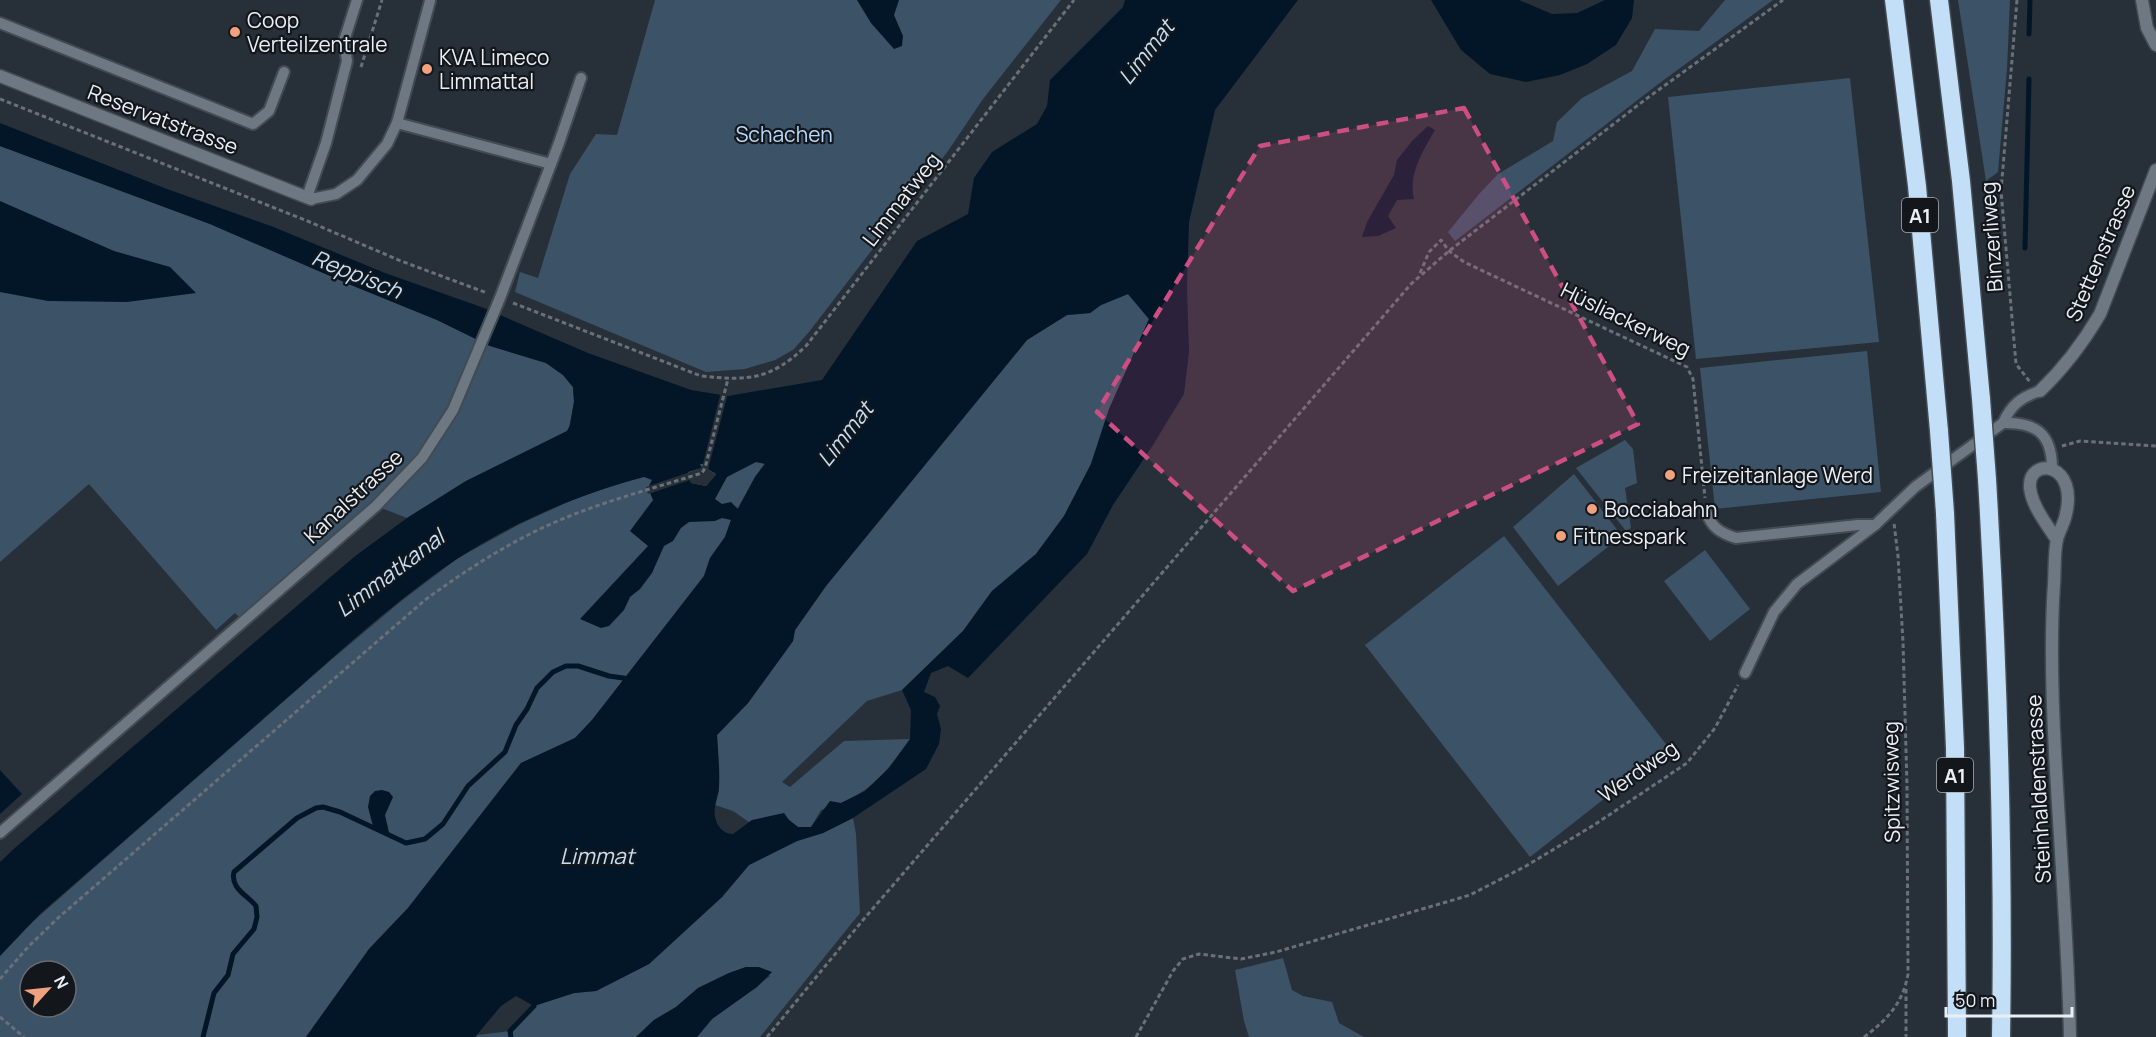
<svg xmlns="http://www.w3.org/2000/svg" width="2156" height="1037" viewBox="0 0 2156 1037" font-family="Manrope,sans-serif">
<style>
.green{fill:#3c5267;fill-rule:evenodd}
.water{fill:#031628;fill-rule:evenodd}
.pier{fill:#273038}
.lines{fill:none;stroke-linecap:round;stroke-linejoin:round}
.stream{stroke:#031628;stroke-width:5}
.lane-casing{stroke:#424b52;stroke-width:14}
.street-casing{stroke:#424b52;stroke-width:15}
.highway-casing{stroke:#424b52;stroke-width:21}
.path{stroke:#697078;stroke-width:3;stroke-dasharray:4.5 3;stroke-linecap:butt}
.lane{stroke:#6d7882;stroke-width:10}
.street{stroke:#6d7882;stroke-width:12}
.highway{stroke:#c3def7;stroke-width:18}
.highway-bridge-casing{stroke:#424b52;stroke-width:21;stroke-linecap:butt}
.highway-bridge{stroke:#c3def7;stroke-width:18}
.marked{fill:#cc4e82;fill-opacity:0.2;stroke:#cc4e82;stroke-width:4.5;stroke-dasharray:12 8;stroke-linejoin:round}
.poi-dot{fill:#f2a17e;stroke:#13171b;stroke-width:2}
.labels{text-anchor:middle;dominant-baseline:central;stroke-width:4.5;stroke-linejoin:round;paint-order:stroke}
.shield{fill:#13171b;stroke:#aaaeb4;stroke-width:1.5}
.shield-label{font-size:20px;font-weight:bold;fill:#eaeff5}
.poi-label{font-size:21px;fill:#eaeff5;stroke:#13171b;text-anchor:start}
.street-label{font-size:21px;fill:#eaeff5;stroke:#13171b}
.park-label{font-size:21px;fill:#b6dafb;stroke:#13171b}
.water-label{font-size:22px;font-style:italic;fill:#c4dff8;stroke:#13171b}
</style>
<rect width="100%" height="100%" fill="#273038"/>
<g class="green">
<polygon points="655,0 1061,0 983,99 948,151 809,332 793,350 775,360 745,369 706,372 515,292 520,272 538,278 570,174 596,134 617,135"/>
<polygon points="1725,0 1773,0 1657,85 1455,241 1448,232 1480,193 1498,174 1553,141 1557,122 1582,98 1632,71 1655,29 1699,31"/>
<polygon points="1958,0 2010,0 2007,69 1998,172 1986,181"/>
<polygon points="1850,78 1879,342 1696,359 1668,97"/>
<polygon points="0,146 210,224 351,285 437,320 490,346 546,363 563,375 573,387 574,402 569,428 567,431 466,481 407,518 376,506 243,621 235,613 216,630 89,484 0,562"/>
<path d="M1128 294 1149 319 1109 409 1091 464 1064 516 1036 554 992 591 963 631 902 690 867 701 782 782 790 787 844 741 910 739C882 778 869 795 821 810L811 827H798L789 820H752L749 822 733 811 715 805 719 791 717 735 748 703 793 641 795 630 826 586 1027 340 1067 315 1090 313 1101 305Z"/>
<polygon points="1867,351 1881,492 1715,509 1700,368"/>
<polygon points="1625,440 1633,449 1637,483 1625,488 1631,528 1626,531 1576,468"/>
<path d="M756 462 765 463 755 477 731 520 725 537 710 558 704 576 592 720 575 738 521 763 408 908 369 949 306 1037H0V956L21 932 331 660 400 602 458 558 518 525 570 501 619 483 672 469 700 464ZM30 971H66V1007H30Z"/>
<polygon points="1574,474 1622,536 1558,586 1513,527"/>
<polygon points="1504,536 1669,748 1530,857 1365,645"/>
<polygon points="1705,550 1750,609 1710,641 1664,581"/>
<polygon points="853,818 856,834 860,913 760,1037 697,1037 712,1019 770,976 746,967 729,973 698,988 676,1007 654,1020 636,1037 475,1037 478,1035 510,1031 534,1006 574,993 596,991 649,964 722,897 749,865 797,841 823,833"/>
<polygon points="1283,958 1292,990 1303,996 1332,1002 1339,1023 1364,1037 1249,1037 1244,1021 1235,970"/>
</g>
<g class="water">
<polygon points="857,0 899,0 894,15 903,36 902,46 894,49 871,23"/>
<path d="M1125 0H1298L1215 110 1189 222 1187 287 1189 352 1184 394 1153 445 1113 505 1087 554 968 678 948 666 931 673 924 692 935 697 940 706 937 714 941 729 939 744 926 769 853 818 823 833 797 841 749 865 722 897 649 964 596 991 574 993 534 1006 516 996 501 1006 475 1037H306L369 949 408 908 521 763 575 738 592 720 704 576 710 558 725 537 731 520 722 518 715 521 689 522 681 528 673 541 664 546 652 573 640 589 630 597 624 610 609 626 601 628 580 619 648 546 630 531 653 500 648 488 652 480 644 477C580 494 513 522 457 559 388 605 327 664 264 718 190 783 116 848 41 913L0 956V862L16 847 354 557 407 518 466 481 567 431 570 425 574 402 573 387 563 375 546 363 490 346 437 320 351 285 210 224 0 146V123L167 189 271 226 385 273 484 308 588 353 691 390 728 396 822 380 917 241 968 214 974 178 992 152 1037 124 1047 106 1050 80 1123 7ZM1128 294 1149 319 1109 409 1091 464 1064 516 1036 554 992 591 963 631 902 690 911 710 910 739 889 768 865 791 841 803 830 801 811 827H798L789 820 784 813 752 820 733 834C725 834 718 828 716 820 712 810 718 798 719 787 720 770 718 752 717 735L748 703 793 641 795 630 826 586 1027 340 1067 315 1090 313 1101 305ZM756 462 765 464 755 477 738 509 731 502 722 504 715 499 727 477ZM700 464H709L708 469 716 474 706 486 691 483 688 472 702 468Z"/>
<polygon points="1431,0 1519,0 1552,14 1577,13 1605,0 1634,0 1632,18 1616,45 1587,64 1560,75 1526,82 1490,74 1461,50"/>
<path d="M1428 126 1435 130C1423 151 1408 174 1414 199L1397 200 1388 216 1396 228 1378 236 1362 237 1367 222 1394 175 1397 160 1412 141Z"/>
<polygon points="0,201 114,251 170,267 196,293 127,302 48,301 0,292"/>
<polygon points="0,770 22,794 0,814"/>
<polygon points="382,790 389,792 393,797 385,815 390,837 374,830 368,807 370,796 375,791"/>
<polygon points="746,967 759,967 772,972 757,987 712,1019 697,1037 636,1037 654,1020 676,1007 698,988 729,973"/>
</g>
<polygon class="pier" points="721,392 728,393 708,469 716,475 706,486 691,483 690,480 648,494 646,487 702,468"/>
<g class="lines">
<g class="stream">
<polyline points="2029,34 2030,0"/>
<polyline points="2025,248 2029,79"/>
<path d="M203 1037 214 993 228 975 233 954 254 929 257 917 256 906C247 895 230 888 234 872L297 818 316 808 323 807 340 812 406 843 425 839 443 824 468 786 505 752 516 725 527 709 537 688 553 672 566 666H578L609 676 630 679"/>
<polyline points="511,1037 510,1031 534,1006"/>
</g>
<g class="lane-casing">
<g id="lane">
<polyline points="0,23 253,124 269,111 284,72"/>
<polyline points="397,123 551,164"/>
<polyline points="307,197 326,143 347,61 344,41 357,0"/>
<polyline points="311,199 336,194 357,180 387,144 397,123 430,1"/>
<path d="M2003 423C2011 405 2021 397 2040 391"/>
<path d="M1706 511C1711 527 1720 533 1736 538L1858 525H1875"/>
<path d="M1745 673 1774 612 1797 584 1875 525 1915 487 2003 423C2035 422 2052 433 2052 468"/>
<polyline points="0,833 376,506 422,458 453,410 500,298 559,143 581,78"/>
</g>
</g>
<g class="street-casing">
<g id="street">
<polyline points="2142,0 2147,28 2156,45"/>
<polyline points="0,76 311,199"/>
<path d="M2040 391C2064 368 2083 343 2100 314L2156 170"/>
<path d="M2057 540C2047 525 2032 506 2030 488 2027 456 2081 461 2065 518 2063 525 2059 532 2057 539 2054 553 2055 570 2054 584 2050 640 2052 696 2055 752 2060 847 2068 942 2070 1037"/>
</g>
</g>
<g class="highway-casing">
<g id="highway">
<polyline points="1894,0 1917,186 1939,431"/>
<polyline points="1939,0 1961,181 1981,399"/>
<path d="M1987 479C1998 665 2004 851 2001 1037"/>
<polyline points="1945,513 1955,748 1957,1037"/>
</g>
</g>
<g class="path">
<polyline points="2017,0 2001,191 2016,364 2030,382"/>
<polyline points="361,67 382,0"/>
<polyline points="0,99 305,220 401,261 487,293"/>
<polyline points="1420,273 1429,252 1441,240 1449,251 1464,262 1687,367 1693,379 1705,498"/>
<path d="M513 303 701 376C749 381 770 380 806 346L1074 0"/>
<polyline points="2062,446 2080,441 2156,446"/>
<path d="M0 979 28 947 58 918 425 600C462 573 500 548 542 528 593 504 648 490 702 473L705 468 728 379"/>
<polyline points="1906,989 1906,1037"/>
<polyline points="0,1017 24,1037"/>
<polyline points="767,1037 863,920 1411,284 1449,251 1646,99 1783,0"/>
<polyline points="1136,1037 1173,971 1183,959 1199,954 1241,959 1276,952 1470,895 1526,866 1594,825 1687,763 1715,728 1738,685"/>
<path d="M1864 1037C1887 1020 1903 1003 1908 974L1907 786 1903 642 1898 556 1894 523"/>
</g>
<use href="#lane" class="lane"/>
<use href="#street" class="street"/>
<use href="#highway" class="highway"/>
<g class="highway-bridge-casing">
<g id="highway-bridge">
<polyline points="1981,399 1987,479"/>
<polyline points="1939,431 1945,513"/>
</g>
</g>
<use href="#highway-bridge" class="highway-bridge"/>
</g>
<path class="marked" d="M1464 108 1638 424 1293 591 1097 412 1260 146Z"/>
<g class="poi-dot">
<circle cx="235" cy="32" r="6"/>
<circle cx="427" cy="69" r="6"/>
<circle cx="1670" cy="475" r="6"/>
<circle cx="1592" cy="509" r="6"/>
<circle cx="1561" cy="536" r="6"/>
</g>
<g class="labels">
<g class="shield">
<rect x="1902" y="198" width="36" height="34" rx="4.5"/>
<rect x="1937" y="758" width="36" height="34" rx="4.5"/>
</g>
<g class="shield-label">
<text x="1920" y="215">A1</text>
<text x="1955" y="775">A1</text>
</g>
<g class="poi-label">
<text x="247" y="20">Coop<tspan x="247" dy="24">Verteilzentrale</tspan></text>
<text x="439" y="57">KVA Limeco<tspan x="439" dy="24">Limmattal</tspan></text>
<text x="1682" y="475">Freizeitanlage Werd</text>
<text x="1604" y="509">Bocciabahn</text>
<text x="1573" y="536">Fitnesspark</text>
</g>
<g class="street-label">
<text transform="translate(163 119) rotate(21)">Reservatstrasse</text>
<text transform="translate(901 199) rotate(-52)">Limmatweg</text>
<text transform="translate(1991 237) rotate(-94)">Binzerliweg</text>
<text transform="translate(2100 253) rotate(-67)">Stettenstrasse</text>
<text transform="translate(1626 319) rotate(26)">Hüsliackerweg</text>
<text transform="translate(353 496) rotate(-43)">Kanalstrasse</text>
<text transform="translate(1638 771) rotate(-35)">Werdweg</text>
<text transform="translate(1891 782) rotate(-91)">Spitzwisweg</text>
<text transform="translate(2038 789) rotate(-93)">Steinhaldenstrasse</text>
</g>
<g class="park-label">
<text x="784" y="134">Schachen</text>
</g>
<g class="water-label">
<text transform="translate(1146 52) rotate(-52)">Limmat</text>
<text transform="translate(357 274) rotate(22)">Reppisch</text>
<text transform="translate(845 434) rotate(-52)">Limmat</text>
<text transform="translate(390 573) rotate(-37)">Limmatkanal</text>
<text x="597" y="856">Limmat</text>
</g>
</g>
<g transform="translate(48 989) rotate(63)"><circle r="28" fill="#13171b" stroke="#696d72" stroke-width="1.5"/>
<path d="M0-4.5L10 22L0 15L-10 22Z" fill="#f2a17e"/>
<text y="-9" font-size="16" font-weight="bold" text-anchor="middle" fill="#eaeff5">N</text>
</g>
<path d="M1946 1007v9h126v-9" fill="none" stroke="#eaeff5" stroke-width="3"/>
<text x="1955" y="1007" font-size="18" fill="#eaeff5" stroke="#13171b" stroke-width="4.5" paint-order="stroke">50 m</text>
</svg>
